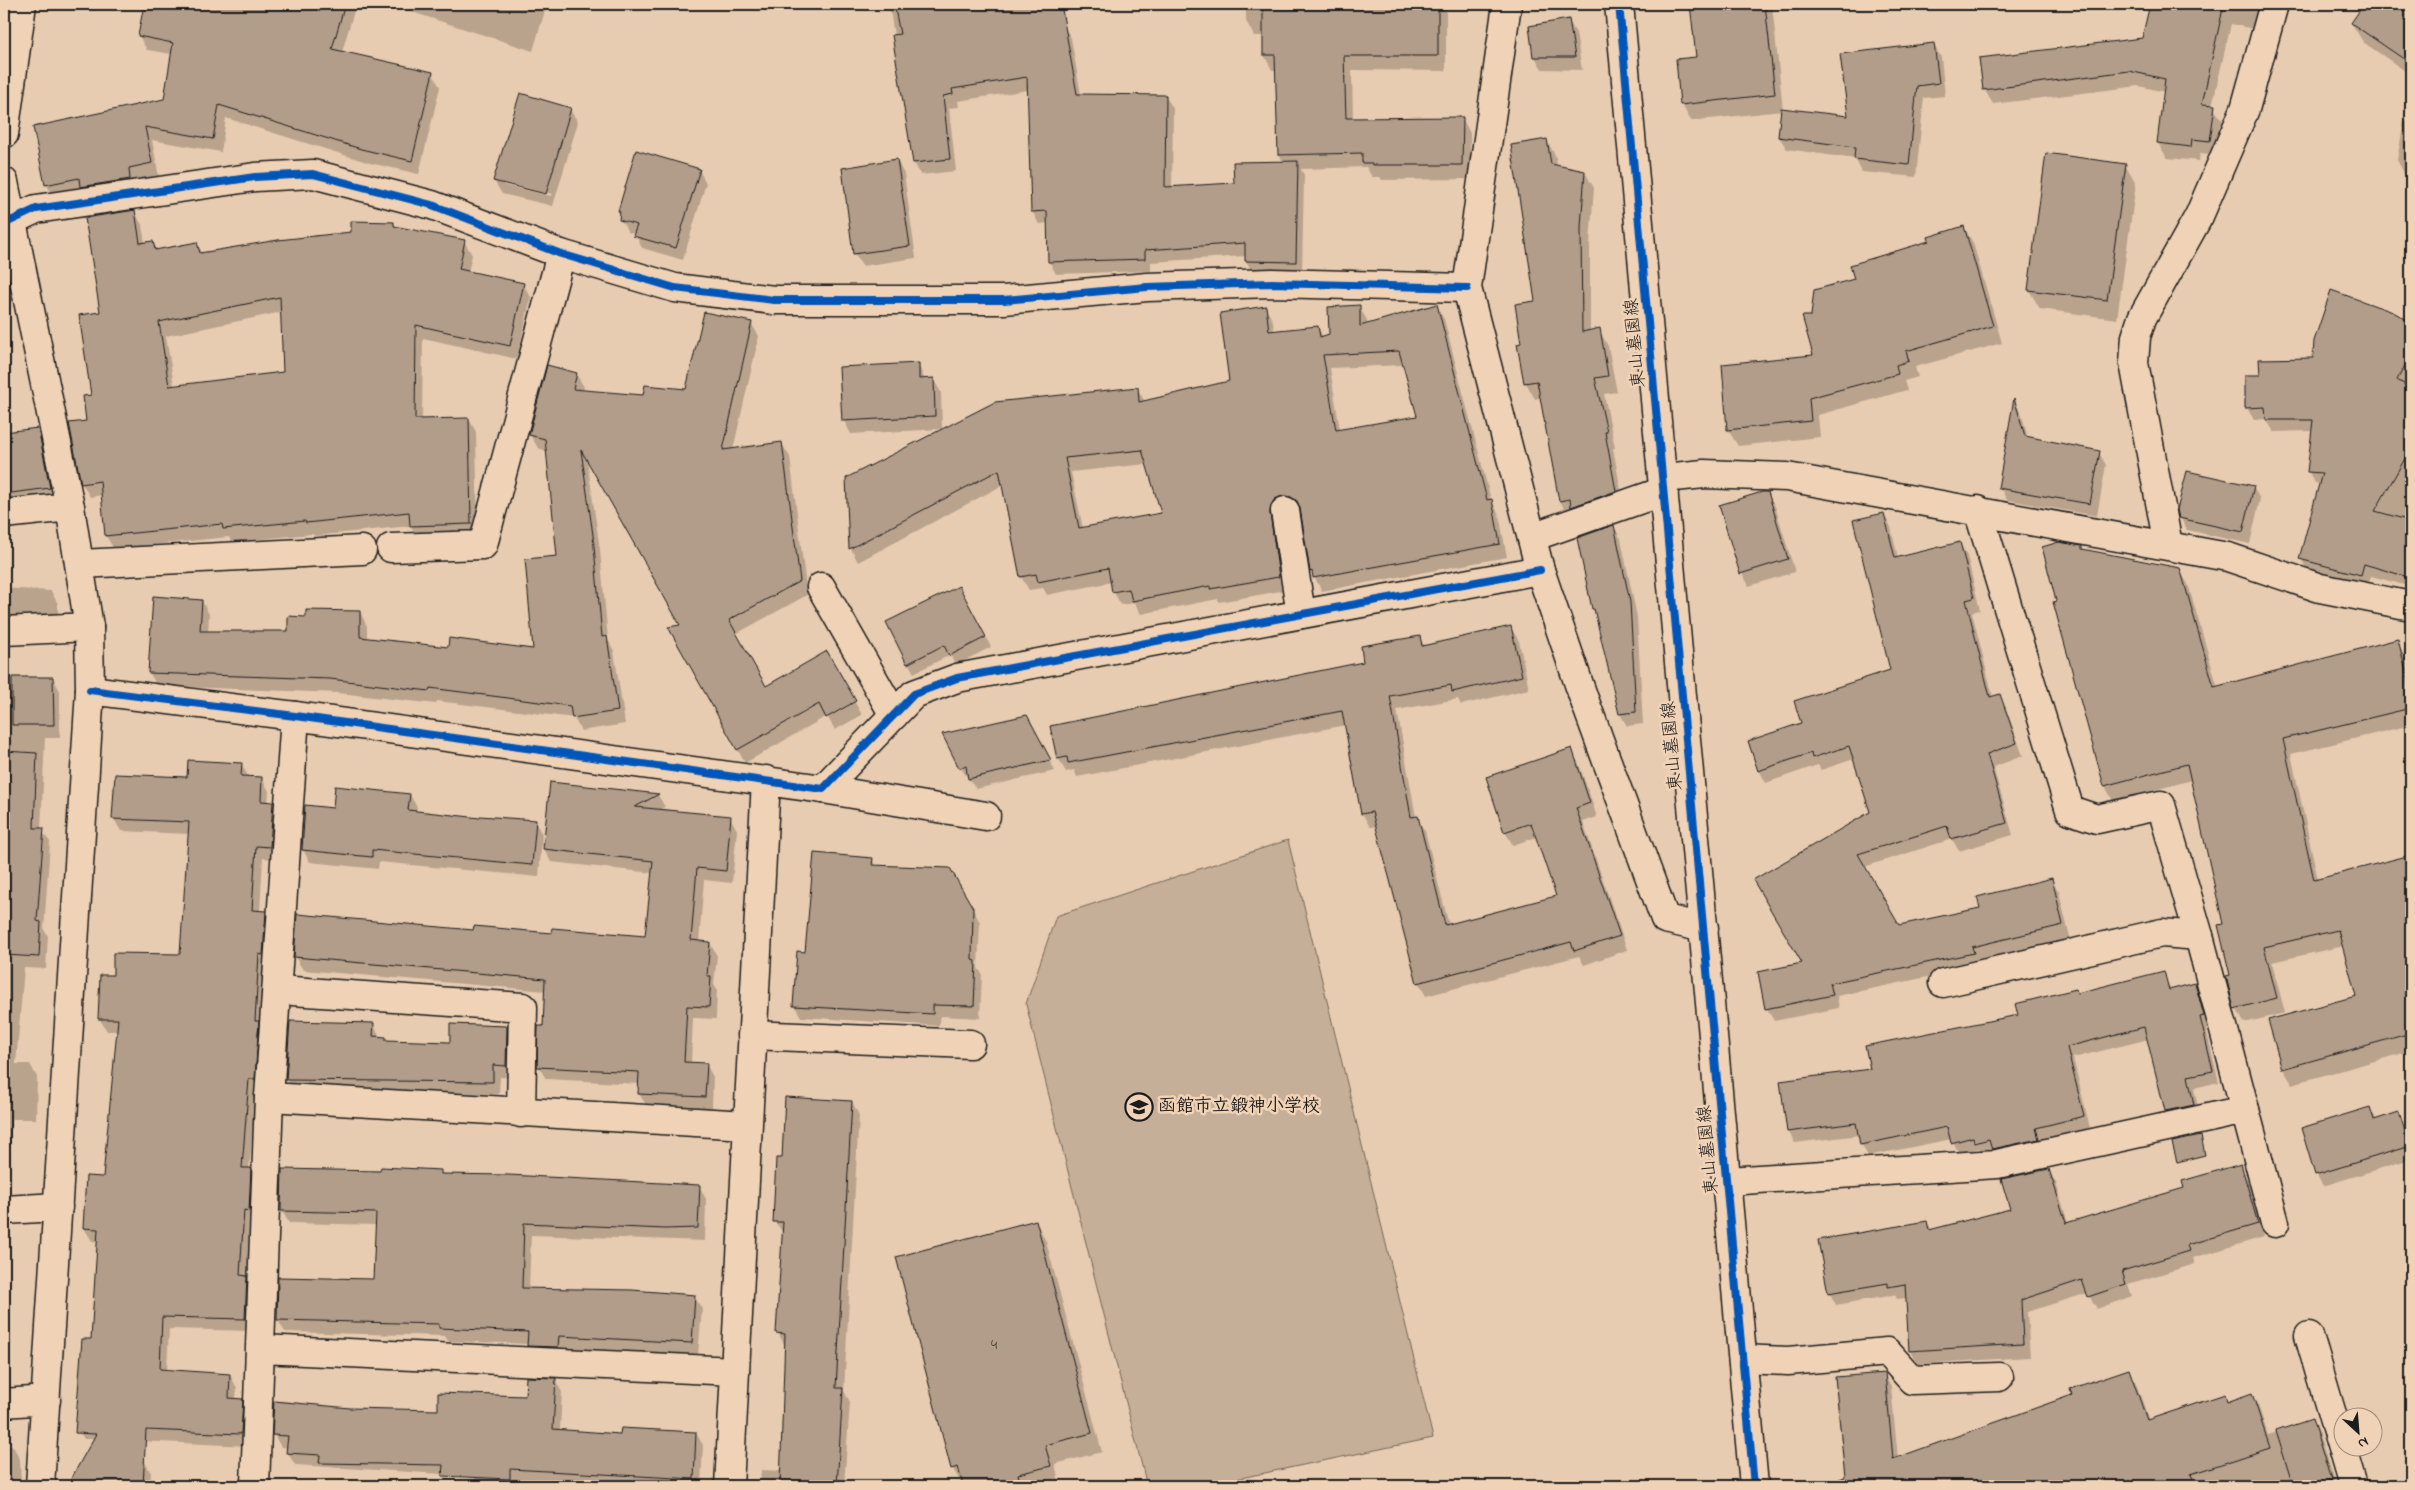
<svg xmlns="http://www.w3.org/2000/svg" width="2415" height="1490" viewBox="0 0 2415 1490" font-family="'Indie Flower','Klee One',sans-serif">
<style>
.green{fill:#c6af98;stroke:#71665a}
.shadow{fill:#0003;fill-rule:evenodd}
.building{fill:#b29d8a;stroke:#1c1c1c;fill-rule:evenodd}
.lines{fill:none;stroke-linecap:round;stroke-linejoin:round}
.minor-casing{stroke:#1c1c1c;stroke-width:31}
.tertiary-casing{stroke:#1c1c1c;stroke-width:31}
.minor{stroke:#f0d3b7;stroke-width:28}
.tertiary{stroke:#f0d3b7;stroke-width:28}
.cycleway-casing{stroke:#f0d3b7;stroke-width:11}
.cycleway{stroke:#0057b8;stroke-width:8}
.labels{text-anchor:middle;dominant-baseline:central;stroke-width:5;stroke-linejoin:round;paint-order:stroke}
.number-label{font-size:15px;fill:#423c38}
.street-label{font-size:18px;fill:#1c1c1c;stroke:#f0d3b7}
.poi-label{font-size:18px;font-weight:bold;fill:#1c1c1c;stroke:#f0d3b7;text-anchor:start}
</style>
<rect width="100%" height="100%" fill="#e8ccb1"/>
<filter id="ink" filterUnits="userSpaceOnUse"><feTurbulence type="fractalNoise" baseFrequency=".02" numOctaves="2"/><feDisplacementMap in="SourceGraphic" scale="10" xChannelSelector="R" yChannelSelector="G"/><feConvolveMatrix kernelMatrix="1 2 1 2 8 2 1 2 1" color-interpolation-filters="sRGB"/></filter>
<g filter="url(#ink)">
<polygon class="green" points="1288,840 1433,1438 1202,1486 1147,1486 1026,1004 1056,916"/>
<g class="shadow">
<polygon points="4,4 8,4 7,12 4,11"/>
<polygon points="145,4 356,4 342,52 432,73 440,87 419,174 370,163 226,118 221,152 152,140 159,177 54,199 47,185 35,128 165,100 172,54 147,50 139,36"/>
<polygon points="387,4 547,4 533,51"/>
<polygon points="889,4 1057,4 1062,26 1064,26 1071,38 1081,95 1165,96 1173,108 1172,188 1235,184 1284,163 1279,155 1277,70 1272,70 1264,55 1264,36 1254,36 1246,21 1246,4 1446,4 1446,71 1352,70 1353,119 1462,118 1470,133 1470,179 1382,180 1380,177 1372,177 1366,167 1301,169 1304,175 1302,274 1253,273 1246,261 1246,256 1151,262 1151,271 1056,274 1049,261 1049,223 1039,224 1032,211 1028,90 958,101 959,107 949,108 956,171 921,175 914,163"/>
<polygon points="1691,4 1772,4 1783,110 1849,117 1933,44 1941,57 1945,96 1924,98 1916,177 1862,172 1855,159 1787,149 1779,137 1782,111 1691,121 1682,105 1677,60 1697,58"/>
<polygon points="2151,4 2258,4 2253,29 2231,24 2212,106 2223,121 2218,155 2200,153 2199,161 2167,158 2158,143 2165,92 2139,86 1993,104 1984,89 2143,39"/>
<polygon points="2366,4 2411,4 2411,75 2363,42 2352,24"/>
<polygon points="1569,21 1576,33 1582,70 1542,69 1535,57"/>
<path d="M570 110 578 122 553 206 502 194 494 181ZM503 182 552 194 551 196 503 185Z"/>
<polygon points="2404,121 2411,122 2411,174 2404,173 2397,160"/>
<polygon points="1547,141 1556,157 1557,167 1585,172 1594,188 1590,244 1590,331 1599,330 1608,346 1617,392 1604,394 1615,448 1613,448 1624,507 1569,517 1560,501 1542,397 1535,399 1526,383 1523,344 1536,302"/>
<polygon points="897,161 904,174 916,258 862,266 855,254"/>
<polygon points="2125,165 2136,184 2117,319 2040,309 2029,290"/>
<polygon points="699,170 706,183 683,260 642,248 635,234 628,232 621,220 619,211"/>
<path d="M135 212 142 225 145 243 153 242 158 251 196 243 203 254 352 233 394 223 396 227 464 241 472 255 468 272 523 284 531 297 517 359 423 338 422 420 469 419 476 432 478 537 419 539 410 526 315 536 312 534 231 542 229 537 114 549 106 536 102 495 90 497 82 483 87 422 93 396 101 313ZM282 312 284 373 174 386 166 336Z"/>
<polygon points="1964,227 1973,243 2002,343 1915,367 1918,377 1904,381 1907,390 1818,415 1820,437 1738,446 1728,430 1814,356 1812,317 1855,280"/>
<path d="M1436 306 1444 319 1491 500 1499 514 1507 557 1322 591 1311 571 1302 511 1291 509 1286 590 1219 602 1218 599 1141 614 1134 603 1121 605 1113 591 1112 582 1047 595 1043 588 1029 590 1021 577 1003 485 858 562 851 549 847 479 1137 388 1145 402 1230 382 1265 307 1273 321 1274 332 1318 327 1323 337 1331 335 1359 307 1367 320V325ZM1404 365 1418 417 1340 430 1330 368ZM1147 464 1163 514 1083 528 1071 472Z"/>
<polygon points="2393,313 2411,323 2411,587 2371,576 2368,586 2308,571 2301,559 2320,484 2315,483 2308,471 2313,431 2274,432 2266,419 2254,420 2247,408 2261,376 2315,359"/>
<polygon points="751,323 759,336 733,450 782,444 790,457 807,595 736,634 766,687 827,653 862,715 835,730 827,716 745,763 670,628 682,626 587,459 600,550 608,640 614,651 625,724 581,731 574,718 437,701 436,704 338,693 157,686 149,672 202,601 209,614 208,633 289,632 307,618 360,612 367,626 367,639 449,649 534,651 559,557 547,451 538,448 530,435 576,374 584,387 583,391 645,397 687,390"/>
<polygon points="4,352 11,391 4,393"/>
<polygon points="918,364 925,380 933,379 941,392 942,429 851,434 844,421 841,369"/>
<polygon points="2015,402 2021,412 2028,438 2099,453 2106,465 2097,516 2007,500 2000,487"/>
<polygon points="37,429 45,442 57,500 4,508 4,433"/>
<polygon points="2253,487 2260,499 2250,544 2187,530 2180,517"/>
<polygon points="1767,493 1775,506 1795,572 1749,586 1742,573"/>
<polygon points="1884,514 1891,527 1898,558 1960,543 1967,556 1980,610 1972,612 1993,697 1999,695 2006,708 2023,756 1993,767 2013,835 1959,851 1952,839 1864,867 1899,926 1981,909 2052,880 2059,892 2070,938 1979,960 1980,966 1837,996 1839,1008 1774,1021 1767,1009 1804,964 1871,812 1854,759 1821,770 1818,765 1766,783 1759,770 1803,724 1891,671"/>
<polygon points="1614,526 1621,539 1637,617 1643,724 1627,726 1620,714 1597,615 1593,609"/>
<polygon points="2082,548 2083,551 2179,569 2188,584 2218,688 2397,640 2411,670 2411,725 2291,754 2318,880 2411,856 2411,1051 2292,1084 2283,1069 2358,997 2344,946 2272,962 2285,1013 2244,1023 2236,1008 2224,925 2192,780 2113,801 2105,786 2058,602"/>
<polygon points="4,588 51,591 58,604 58,622 4,626"/>
<polygon points="965,597 991,647 956,665 950,655 914,673 908,663"/>
<polygon points="1511,628 1519,641 1529,689 1461,705 1458,699 1397,710 1416,817 1425,831 1449,925 1557,897 1537,837 1513,845 1505,832 1571,750 1579,764 1597,817 1583,822 1627,950 1584,965 1579,956 1426,996 1418,982 1377,826 1370,827 1362,813 1346,725 1077,777 1074,770 1066,772 1058,758 1365,663 1420,638 1425,647"/>
<polygon points="53,678 60,691 60,738 45,738 41,830 50,842 44,930 48,936 46,969 24,968 16,1064 30,1064 37,1077 36,1119 11,1119 8,1196 4,1196 4,679"/>
<polygon points="1033,728 1055,771 976,789 960,767"/>
<polygon points="242,765 249,778 262,779 269,791 268,803 273,803 280,816 277,859 263,858 260,912 265,912 273,925 249,1169 257,1182 256,1223 250,1223 247,1278 253,1289 252,1331 169,1329 167,1370 230,1375 237,1388 236,1399 242,1400 249,1412 248,1446 114,1440 144,1460 151,1473 150,1486 72,1486 73,1478 95,1439 84,1439 76,1426 93,1341 98,1241 92,1241 84,1228 104,1178 118,1031 107,1031 99,1018 114,976 181,955 189,834 121,831 114,819 188,778"/>
<polygon points="551,783 658,795 665,807 658,810 730,817 737,830 732,883 704,880 699,942 710,943 717,956 714,984 717,990 716,1019 693,1018 691,1063 706,1064 713,1077 712,1109 647,1106 639,1094 640,1084 546,1079 539,1067 546,991 303,970 295,957 474,932 646,938 653,873 551,862 544,849"/>
<polygon points="410,795 417,807 416,812 481,819 535,822 542,834 539,877 379,862 378,869 310,862 303,850 334,810"/>
<polygon points="872,859 876,866 950,869 980,922 978,968 982,974 980,1018 940,1016 939,1026 801,1017 794,1005 806,953"/>
<polygon points="2163,973 2171,990 2195,985 2201,996 2210,1028 2206,1029 2219,1082 2194,1088 2200,1117 2173,1123 2166,1111 2149,1039 2073,1058 2090,1128 2042,1140 2045,1150 1983,1154 1979,1148 1959,1154 1952,1139 1868,1156 1861,1144 1860,1135 1795,1143 1788,1131 1872,1071 2077,994"/>
<polygon points="373,1024 381,1038 385,1038 387,1042 452,1043 506,1027 514,1040 513,1078 500,1077 499,1094 294,1092 287,1079"/>
<polygon points="852,1102 859,1115 844,1391 850,1402 844,1486 760,1486 761,1470 782,1471 785,1346 778,1333 784,1234 775,1222 783,1160"/>
<polygon points="2370,1108 2377,1120 2398,1114 2411,1143 2411,1159 2323,1186 2316,1174"/>
<polygon points="2240,1166 2247,1179 2264,1237 2193,1258 2195,1264 2128,1284 2132,1296 2097,1309 2088,1293 2027,1312 2030,1357 1918,1364 1910,1351 1907,1298 1897,1299 1895,1295 1836,1305 1829,1292 1927,1222 1932,1230 2012,1210 2048,1170 2056,1183 2068,1223 2186,1189"/>
<polygon points="382,1172 440,1172 442,1175 699,1186 706,1199 705,1241 531,1235 529,1290 694,1296 702,1309 698,1355 565,1348 565,1359 536,1358 528,1344 448,1341 445,1336 285,1332 278,1320 374,1281 377,1225 289,1223 282,1211"/>
<polygon points="1036,1222 1046,1241 1102,1452 1055,1464 1060,1485 1054,1486 963,1486 953,1469 897,1258"/>
<polygon points="2129,1370 2136,1383 2149,1420 2224,1396 2228,1403 2252,1395 2259,1408 2268,1435 2312,1421 2319,1434 2335,1486 1847,1486 1837,1379 1884,1374 1891,1387 1898,1459 2074,1396"/>
<polygon points="555,1380 562,1392 560,1431 622,1435 696,1433 703,1445 701,1486 615,1486 517,1481 517,1486 474,1486 475,1476 295,1465 288,1453 288,1448 281,1447 274,1435 350,1409 440,1411 526,1397"/>
<polygon points="4,1446 13,1446 20,1459 21,1486 4,1486"/>
</g>
<g class="building">
<polygon points="144,4 345,4 332,49 433,72 412,161 361,149 219,105 213,139 145,127 152,163 129,168 130,179 80,187 79,178 45,185 33,127 164,99 173,43 138,36"/>
<polygon points="894,4 1061,4 1077,94 1166,95 1165,187 1234,183 1233,162 1298,161 1296,262 1245,261 1245,243 1145,250 1145,259 1048,262 1047,211 1031,212 1027,77 952,89 953,94 943,96 950,159 913,163 892,35 900,34"/>
<polygon points="1263,4 1438,4 1438,56 1344,56 1346,118 1463,117 1462,165 1372,165 1372,163 1362,163 1362,153 1278,155 1275,55 1263,55"/>
<polygon points="1690,4 1765,4 1775,94 1680,105 1676,59 1696,57"/>
<polygon points="2150,4 2224,4 2202,104 2215,105 2210,141 2192,139 2191,147 2157,143 2165,79 2129,71 1983,90 1979,58 2142,38"/>
<polygon points="2364,4 2411,4 2411,64 2351,23"/>
<polygon points="1569,19 1575,57 1533,57 1529,26"/>
<polygon points="1934,43 1939,83 1917,86 1909,165 1854,159 1855,147 1778,137 1781,108 1848,116 1840,54"/>
<polygon points="520,93 571,108 546,194 493,181"/>
<polygon points="1547,139 1551,164 1585,171 1581,227 1582,332 1600,328 1608,376 1595,378 1607,432 1605,432 1616,491 1571,507 1570,499 1559,501 1537,381 1524,383 1517,344 1521,343 1515,304 1535,301 1511,145"/>
<polygon points="636,150 700,169 676,248 633,236 637,225 619,220 620,212 618,211"/>
<polygon points="2046,153 2126,164 2107,300 2028,290"/>
<polygon points="897,159 910,246 853,254 842,168"/>
<path d="M135 210 140 243 153 241 155 250 197 242 200 253 278 240 351 232V221L394 222V226L465 240 459 269 524 283 510 346 416 325 415 419 469 418 471 524 410 526 409 512 306 523 305 521 223 529 222 524 105 536 100 481 81 484 69 423 86 421 83 396 91 395 79 315 100 312 85 218ZM280 297 283 372 169 386 159 322Z"/>
<polygon points="1964,226 1993,326 1906,351 1909,361 1896,365 1898,374 1809,398 1811,421 1727,430 1722,364 1813,355 1802,316 1811,316 1814,290 1854,279 1850,265 1929,241 1928,237"/>
<polygon points="2331,290 2393,312 2411,322 2411,355 2397,380 2411,388 2411,448 2375,511 2411,521 2411,578 2364,564 2361,575 2299,559 2322,473 2307,472 2313,420 2266,420 2265,407 2245,408 2245,375 2260,375 2259,359 2313,358 2314,341"/>
<path d="M1437 304 1487 500 1492 499 1500 544 1313 578 1312 571 1310 572 1300 508 1297 501 1291 497 1283 496 1275 499 1271 505 1270 513 1279 577 1210 589V586L1132 601 1129 589 1112 592 1108 568 1038 582 1036 574 1020 577 999 470 849 549 846 478 995 402 1138 387 1139 402 1229 381 1220 313 1266 306 1269 331 1318 326 1320 337 1329 334 1328 307 1360 305V326ZM1399 351 1417 416 1336 430 1323 355ZM1142 450 1161 513 1079 528 1065 458Z"/>
<polygon points="704,312 752,322 723,450 782,442 800,581 729,620 766,686 827,651 856,701 826,718 819,704 737,750 668,627 680,625 581,450 593,535 602,637 607,636 618,711 572,718 570,706 430,688 429,691 330,679 148,673 153,596 202,600 200,631 288,631 288,616 306,617 306,610 360,611 360,637 448,647 449,638 533,649 525,559 557,556 545,439 529,435 547,365 577,373 573,389 643,395 645,385 686,389"/>
<polygon points="919,363 919,379 934,378 935,416 842,421 839,367"/>
<polygon points="2014,398 2025,436 2100,451 2090,504 1998,488"/>
<polygon points="38,428 50,488 4,494 4,432"/>
<polygon points="2187,471 2254,486 2243,532 2179,518 2177,510"/>
<polygon points="1762,492 1768,492 1788,559 1740,574 1719,505"/>
<polygon points="1884,513 1895,558 1960,542 1974,598 1966,600 1990,697 2000,694 2017,743 1987,754 2007,823 1951,839 1947,826 1858,854 1899,925 1980,908 1977,897 2052,878 2063,925 1972,947 1974,953 1830,983 1833,995 1765,1009 1758,972 1802,963 1753,880 1870,812 1849,746 1812,758 1811,753 1758,771 1748,741 1801,723 1794,701 1890,670 1853,520"/>
<polygon points="1614,525 1630,602 1636,712 1619,714 1594,609 1592,609 1577,538"/>
<polygon points="2059,542 2082,546 2082,549 2180,568 2214,687 2398,639 2411,693 2411,708 2283,739 2314,880 2411,855 2411,1033 2282,1069 2268,1020 2356,996 2338,930 2264,947 2277,998 2234,1009 2226,976 2230,975 2218,925 2223,924 2187,764 2104,786 2053,602 2056,601 2042,547"/>
<polygon points="959,586 986,637 949,656 944,645 907,664 886,622"/>
<polygon points="1511,626 1522,676 1452,692 1451,685 1390,696 1411,817 1418,816 1445,925 1556,896 1531,823 1504,832 1486,777 1572,748 1590,803 1576,808 1620,936 1574,951 1571,942 1417,983 1372,812 1361,814 1342,711 1068,763 1067,757 1057,759 1050,726 1363,662 1361,646 1420,636 1422,646"/>
<polygon points="12,677 53,677 54,725 12,725"/>
<polygon points="1027,715 1051,760 968,779 966,766 959,768 942,734"/>
<polygon points="4,751 37,753 34,828 44,828 37,921 41,922 39,957 4,955"/>
<polygon points="188,760 242,763 241,776 262,777 261,801 273,802 270,847 256,846 252,910 266,911 263,955 259,954 255,1021 259,1021 255,1079 249,1079 242,1168 251,1168 249,1211 244,1210 240,1275 247,1276 245,1319 162,1317 160,1369 230,1374 229,1398 243,1399 241,1434 146,1430 143,1486 67,1486 96,1434 75,1433 82,1339 91,1339 98,1229 83,1228 86,1176 103,1177 118,1019 98,1019 100,975 113,975 113,953 180,954 189,822 112,819 115,774 187,777"/>
<polygon points="550,782 659,794 635,807 731,816 726,871 697,868 691,940 710,942 707,976 711,976 709,1007 687,1006 684,1062 707,1063 705,1097 638,1094 639,1072 537,1067 538,1026 543,1026 545,979 294,957 297,914 473,930 474,926 551,933 552,928 645,936 653,861 543,849"/>
<polygon points="335,786 410,794 408,810 480,818 480,816 536,820 532,865 372,850 372,857 302,850 305,805 333,808"/>
<polygon points="814,853 873,858 872,865 950,868 973,908 972,960 976,961 974,1006 933,1005 933,1014 793,1006 797,951 805,952"/>
<polygon points="2164,971 2169,990 2195,983 2204,1016 2200,1017 2213,1071 2188,1076 2194,1105 2165,1111 2144,1027 2067,1047 2084,1116 2036,1128 2039,1139 1992,1149 1989,1139 1975,1143 1973,1137 1951,1143 1947,1127 1860,1145 1856,1123 1787,1132 1780,1081 1870,1069 1865,1046 2018,1015 2015,1004 2076,989 2077,993"/>
<polygon points="290,1021 374,1023 373,1036 386,1037 386,1040 450,1042 450,1024 507,1026 506,1066 493,1065 493,1082 286,1080"/>
<polygon points="785,1097 852,1101 836,1388 843,1388 837,1486 780,1486 785,1334 776,1333 783,1222 773,1222 776,1158 782,1158"/>
<polygon points="2370,1107 2374,1120 2399,1112 2410,1146 2315,1175 2301,1128"/>
<polygon points="2201,1136 2205,1155 2177,1162 2172,1142"/>
<polygon points="2241,1164 2258,1224 2187,1245 2189,1251 2122,1271 2126,1284 2088,1297 2082,1280 2021,1300 2023,1344 1909,1351 1905,1284 1888,1287 1888,1283 1828,1293 1818,1240 1927,1221 1929,1230 2010,1209 2001,1179 2049,1169 2066,1223 2184,1188 2182,1181"/>
<polygon points="381,1167 441,1170 441,1174 508,1175 700,1185 698,1228 665,1229 524,1223 522,1288 632,1290 695,1295 692,1343 559,1336 558,1347 527,1346 528,1332 439,1328 439,1324 277,1320 278,1277 373,1279 376,1213 281,1211 282,1169 380,1171"/>
<polygon points="1036,1220 1092,1433 1045,1445 1051,1466 1018,1474 1021,1486 963,1486 958,1467 951,1469 896,1257"/>
<polygon points="2129,1369 2147,1420 2225,1394 2227,1402 2252,1393 2270,1448 2191,1474 2195,1486 1831,1486 1830,1482 1845,1477 1835,1377 1885,1373 1893,1459 2072,1395 2070,1389"/>
<polygon points="526,1377 556,1378 553,1429 620,1434 621,1428 696,1432 694,1479 510,1469 510,1479 442,1476 443,1465 319,1463 320,1455 286,1453 288,1436 272,1435 274,1401 350,1408 438,1410 438,1393 525,1396"/>
<polygon points="2312,1419 2331,1480 2309,1486 2293,1486 2276,1431"/>
</g>
<g class="lines">
<g class="minor-casing">
<g id="minor">
<polyline points="1507,4 1467,288 1540,570 1583,696 1665,919 1704,928"/>
<polyline points="4,134 22,4"/>
<polyline points="4,182 70,507 89,627 90,690 40,1486"/>
<polyline points="4,224 36,209 255,177 313,174 432,205 561,254 675,288 774,300 1004,300 1147,287 1272,283 1467,288"/>
<polyline points="1664,478 1704,474 1787,477 2228,557 2320,588 2411,606"/>
<polyline points="1978,510 2070,810 2097,819 2161,805 2199,936 2275,1223"/>
<polyline points="1285,511 1301,614"/>
<polyline points="4,514 70,507"/>
<polyline points="1532,537 1664,491"/>
<polyline points="2168,545 2134,363 2136,337 2142,318 2199,216 2245,109 2274,4"/>
<polyline points="391,548 483,545 561,254"/>
<polyline points="80,564 362,550"/>
<polyline points="821,587 894,715"/>
<polyline points="4,631 89,627"/>
<polyline points="90,690 295,716 823,789 914,694 957,678 1540,570"/>
<polyline points="823,789 986,816"/>
<polyline points="1943,983 2162,933 2199,936"/>
<polyline points="278,990 523,1007 521,1113"/>
<polyline points="752,1035 970,1044"/>
<polyline points="269,1097 747,1125"/>
<polyline points="1727,1181 1997,1164 2245,1110"/>
<polyline points="4,1210 58,1207"/>
<polyline points="2309,1336 2353,1486"/>
<polyline points="261,1349 735,1371"/>
<polyline points="1743,1359 1788,1361 1887,1352 1912,1380 1999,1377"/>
<polyline points="4,1403 46,1400"/>
<polyline points="255,1486 269,1097 295,716"/>
<polyline points="729,1486 766,780"/>
</g>
</g>
<g class="tertiary-casing">
<polyline id="tertiary" points="1619,4 1754,1486"/>
</g>
<use href="#minor" class="minor"/>
<use href="#tertiary" class="tertiary"/>
<g class="cycleway-casing">
<g id="cycleway">
<polyline points="1619,4 1754,1486"/>
<polyline points="4,224 36,209 255,177 313,174 432,205 561,254 675,288 774,300 1004,300 1147,287 1272,283 1467,288"/>
<polyline points="90,690 295,716 823,789 914,694 957,678 1540,570"/>
</g>
</g>
<use href="#cycleway" class="cycleway"/>
</g>
</g>
<defs>
<g id="school-ring" transform="scale(1.4375)"><circle r="9.5" fill="#f0d3b7" stroke="#1c1c1c" stroke-width="1.5"/><path d="M0-5L7-2L0 1L-7-2ZM-4 1L0 2.5L4 1V4Q0 6-4 4Z" fill="#1c1c1c"/></g>
</defs>
<g fill-rule="evenodd">
<use href="#school-ring" x="1139" y="1107"/>
</g>
<g class="labels">
<g class="number-label">
<text x="994" y="1345">4</text>
</g>
<g class="street-label">
<text transform="translate(1636 343) rotate(-95)">東山墓園線</text>
<text transform="translate(1673 746) rotate(-95)">東山墓園線</text>
<text transform="translate(1709 1150) rotate(-95)">東山墓園線</text>
</g>
<g class="poi-label">
<text x="1158" y="1107">函館市立鍛神小学校</text>
</g>
</g>
<rect width="2415" height="1490" fill="none" stroke="#f0d3b7" stroke-width="20"/>
<rect x="10" y="10" width="2395" height="1470" fill="none" stroke="#1c1c1c" stroke-width="2" filter="url(#ink)"/>
<g transform="translate(2358 1432) rotate(154)"><circle r="24" fill="#f0d3b7" stroke="#9b8a79"/>
<path d="M0-4L9 19L0 12L-9 19Z" fill="#1c1c1c"/>
<text y="-8" font-size="14" font-weight="bold" text-anchor="middle" fill="#1c1c1c">N</text>
</g>
</svg>
